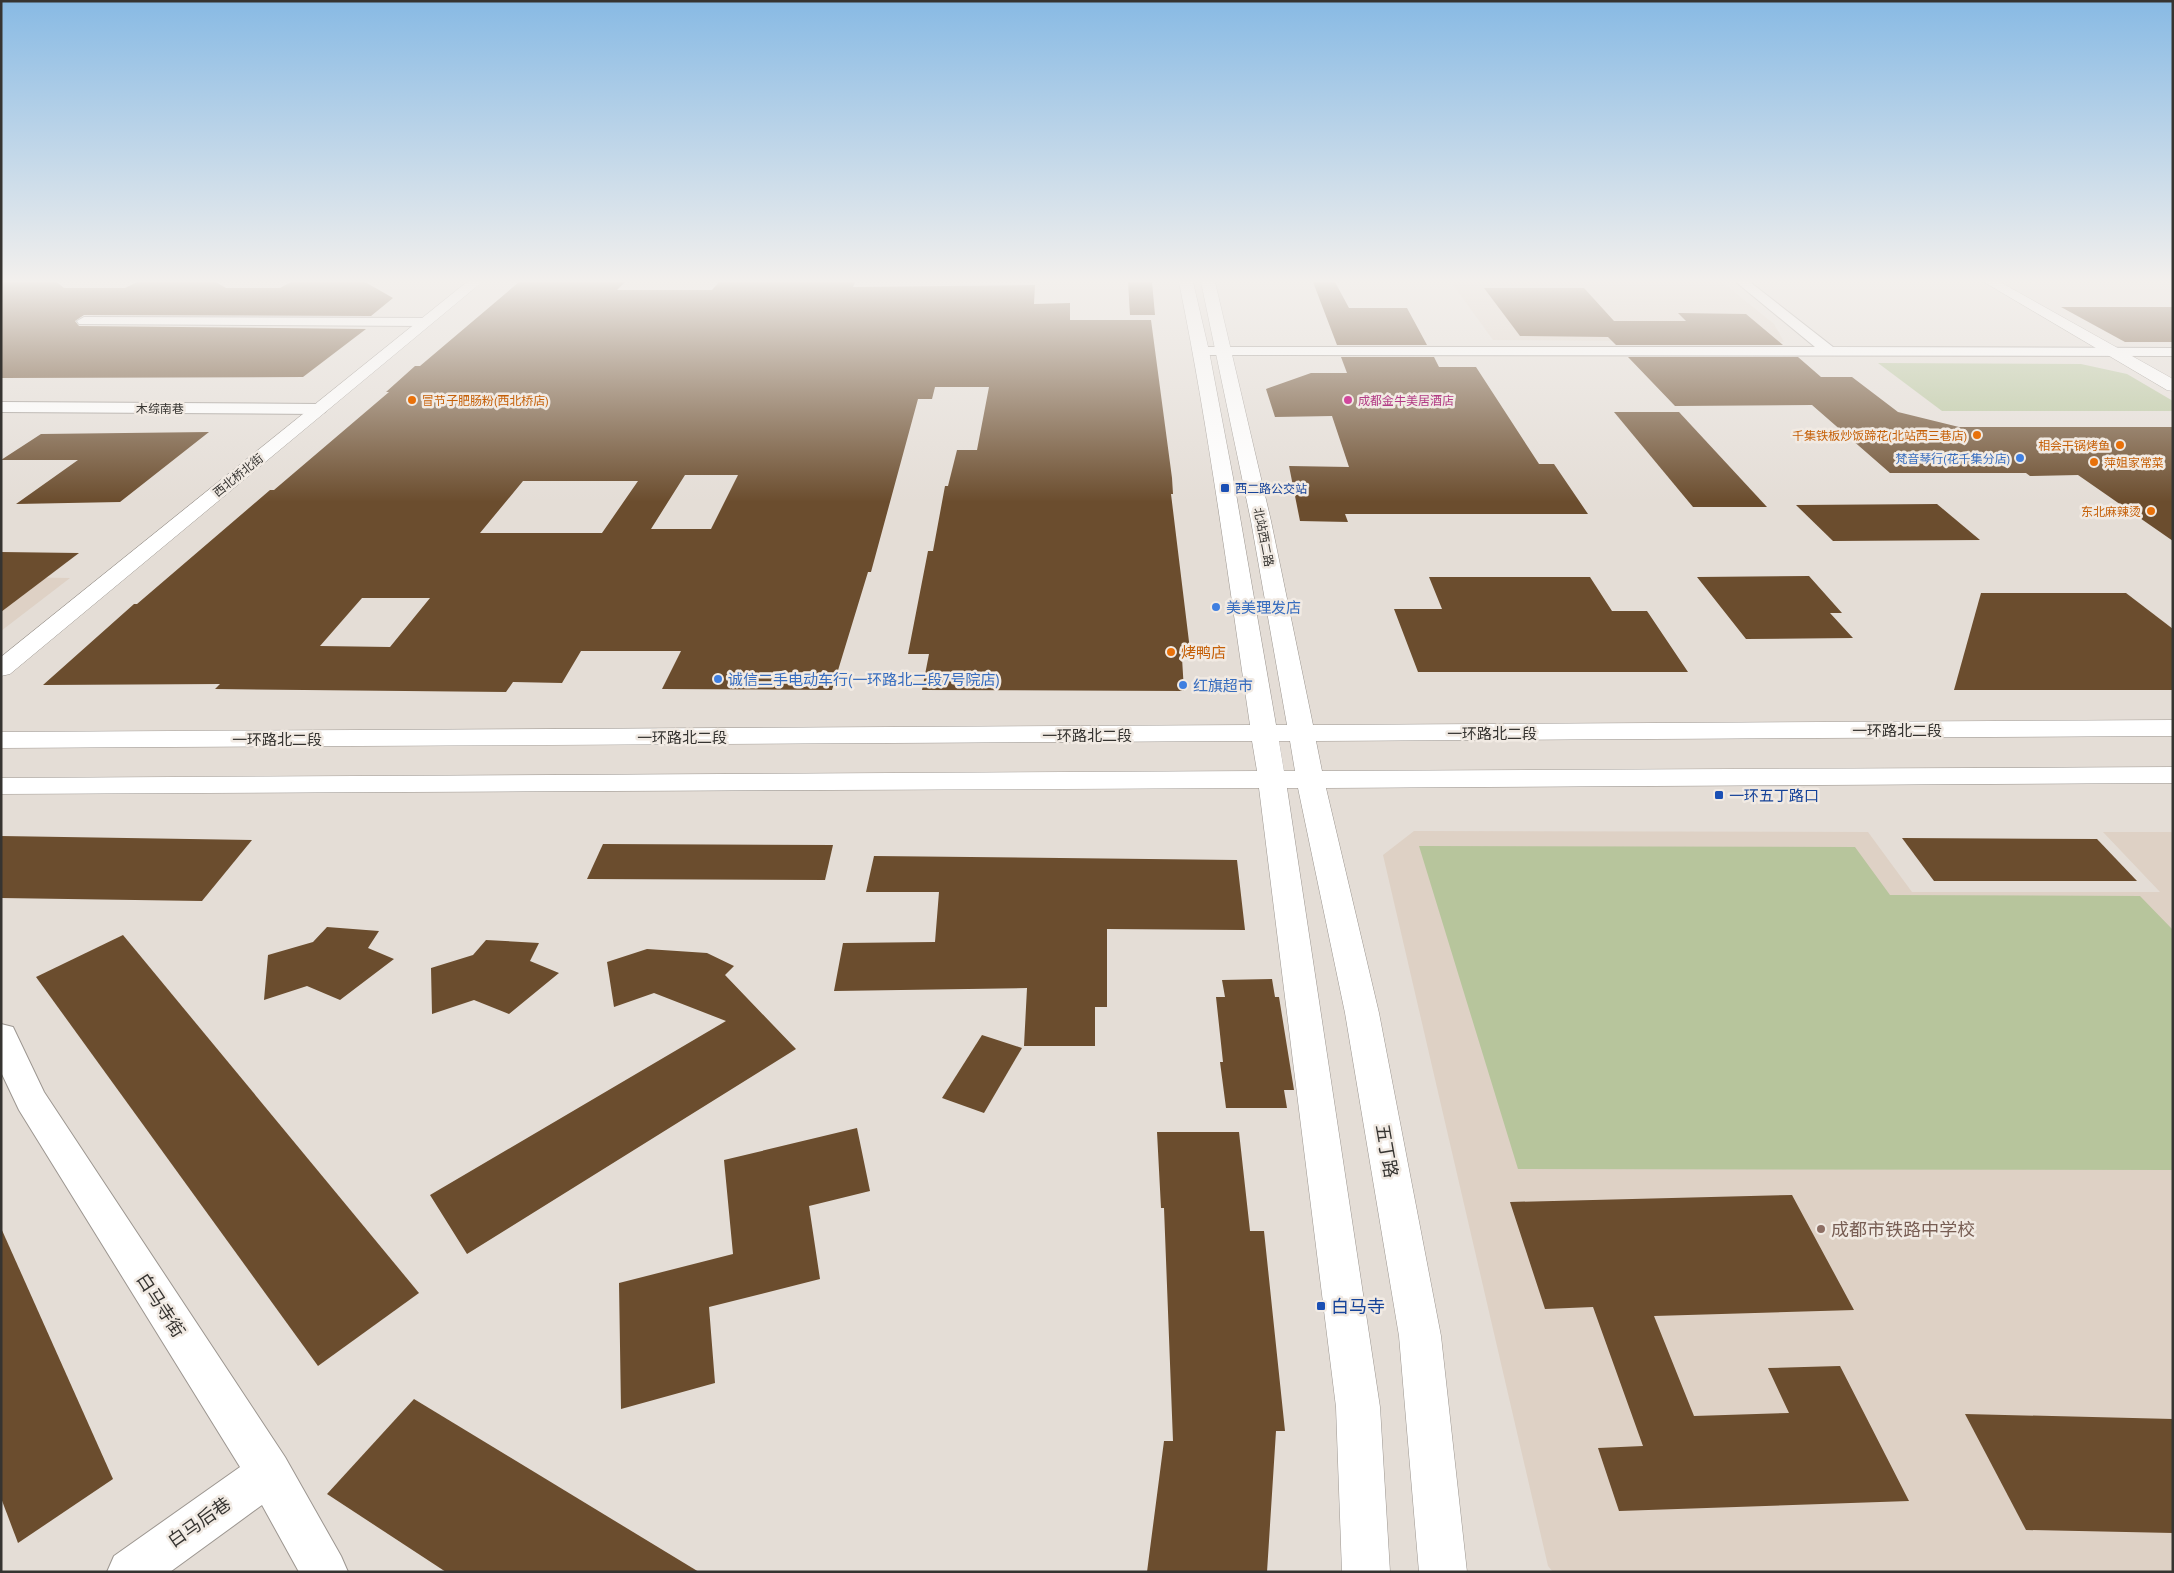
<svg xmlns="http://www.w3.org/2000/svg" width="2174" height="1573" viewBox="0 0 2174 1573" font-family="'PT Sans','Noto Sans SC',sans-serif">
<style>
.built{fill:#ded1c5}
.green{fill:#b7c59c}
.building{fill:#6b4d2e;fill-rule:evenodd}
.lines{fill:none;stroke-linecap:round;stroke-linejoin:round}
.street-casing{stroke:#9c9690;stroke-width:2}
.secondary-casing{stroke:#9c9690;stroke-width:1}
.primary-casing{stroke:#9c9690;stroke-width:1}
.street{fill:#fff;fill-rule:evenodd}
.secondary{fill:#fff;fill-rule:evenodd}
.primary{fill:#fff;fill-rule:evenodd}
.food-dot{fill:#e8710a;stroke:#f1eae3;stroke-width:2}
.hotel-dot{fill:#d1479c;stroke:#f1eae3;stroke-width:2}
.shop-dot{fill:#3f7fe0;stroke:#f1eae3;stroke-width:2}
.transit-dot{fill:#1a4fb4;stroke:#f1eae3;stroke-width:2}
.education-dot{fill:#8d6e63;stroke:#f1eae3;stroke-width:2}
.labels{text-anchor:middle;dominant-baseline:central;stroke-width:5;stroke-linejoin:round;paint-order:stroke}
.far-food-label{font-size:12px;fill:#c56008;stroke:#f1eae3;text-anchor:end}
.far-hotel-label{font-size:12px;fill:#b23c85;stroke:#f1eae3;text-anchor:start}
.far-street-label{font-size:12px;fill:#363431;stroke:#f1eae3}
.far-shop-label{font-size:12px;fill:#366cbe;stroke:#f1eae3;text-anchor:end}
.far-transit-label{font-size:12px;fill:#164399;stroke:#f1eae3;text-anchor:start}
.shop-label{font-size:15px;fill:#366cbe;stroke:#f1eae3;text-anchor:start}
.food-label{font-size:15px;fill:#c56008;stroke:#f1eae3;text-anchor:start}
.street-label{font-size:15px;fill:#363431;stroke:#f1eae3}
.transit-label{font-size:15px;fill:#164399;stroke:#f1eae3;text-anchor:start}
.near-street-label{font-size:18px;fill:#363431;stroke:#f1eae3}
.near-education-label{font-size:18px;fill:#785e54;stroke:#f1eae3;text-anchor:start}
.near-transit-label{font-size:18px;fill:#164399;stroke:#f1eae3;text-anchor:start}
</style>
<rect width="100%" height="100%" fill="#e4ddd6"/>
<g class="built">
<polygon points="1451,282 1722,282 1774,324 1784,342 1493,340"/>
<polygon points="1,577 70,578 1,631"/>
<polygon points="1414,831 1868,832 1912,892 2160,892 2103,832 2171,832 2173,833 2173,1572 1553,1572 1548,1566 1383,855"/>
</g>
<g class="green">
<polygon points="1878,363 2081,364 2127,374 2173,401 2173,411 1942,411"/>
<polygon points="1419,846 1855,847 1890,895 2140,896 2173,930 2173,1170 1518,1169"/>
</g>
<g class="building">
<polygon points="1,282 57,282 64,288 125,288 137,282 216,282 226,288 280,288 291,282 365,282 393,298 371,316 84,315 75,321 79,326 366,329 303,377 1,378"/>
<path d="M519 282H625L617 290H712L719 282H855L853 287 1035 285 1034 304 1070 303V320H1151L1172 478 1173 494H1171L1191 658H1182L1184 691 922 690 929 654H908L928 551H933L945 486H948L957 450H977L989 387H935L932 399H918L871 572H868L832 690 662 689 681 651H581L562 683 513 682 506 692 215 689 220 684 43 685 134 604H137L270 490H274L389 392H386L415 366H420ZM685 475H738L711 529H651ZM523 481H638L602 533H480ZM362 598H430L390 647 320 646Z"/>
<polygon points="1128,282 1152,282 1155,315 1130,315"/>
<polygon points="1313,282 1335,282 1349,308 1407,308 1427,345 1337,345"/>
<polygon points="1484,288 1584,288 1614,321 1686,321 1678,313 1746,314 1783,345 1616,345 1608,337 1520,336"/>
<polygon points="2061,307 2173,307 2173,342 2125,342"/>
<polygon points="1341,357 1434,357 1439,367 1476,367 1539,464 1554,464 1588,514 1345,514 1348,522 1300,521 1289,466 1349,467 1332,416 1275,417 1266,389 1311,373 1347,373"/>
<polygon points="1628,357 1798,357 1821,377 1852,377 1898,412 1959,427 2173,427 2173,541 2078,475 2030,476 2026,473 1890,473 1812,405 1675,406"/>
<polygon points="1614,412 1679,412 1767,507 1693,507"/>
<polygon points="209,432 120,502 16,504 78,460 1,460 41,434"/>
<polygon points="1937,504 1980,540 1833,541 1796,505"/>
<polygon points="1,552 79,553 1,612"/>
<polygon points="1809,576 1842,613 1830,613 1853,638 1746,639 1697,577"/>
<polygon points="1429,577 1590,577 1612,611 1647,611 1688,672 1418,672 1394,609 1442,609"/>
<polygon points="1981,593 2126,593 2173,629 2173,690 1954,690"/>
<polygon points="1,836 252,840 202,901 1,898"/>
<polygon points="1902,838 2097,839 2137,881 1934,881"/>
<polygon points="603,844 833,845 825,880 587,879"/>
<polygon points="874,856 1237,860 1245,930 1107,929 1107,1007 1095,1007 1095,1046 1024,1046 1027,988 834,991 843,943 935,942 939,892 866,892"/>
<polygon points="327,927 379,931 368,948 394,959 340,1000 307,986 264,1000 268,955 313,942"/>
<polygon points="123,935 419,1293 318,1366 36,977"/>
<polygon points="486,940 539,943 530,961 559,973 509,1014 474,1000 432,1014 431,968 473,955"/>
<polygon points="647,949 707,953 734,966 725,975 796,1049 467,1254 430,1195 726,1021 654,993 614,1007 607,962"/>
<polygon points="1272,979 1275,997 1279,997 1294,1090 1284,1090 1287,1108 1226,1108 1220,1062 1223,1062 1216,997 1225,997 1222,980"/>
<polygon points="982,1035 1022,1048 984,1113 942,1098"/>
<polygon points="857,1128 870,1191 809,1206 820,1279 709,1307 715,1383 621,1409 619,1283 733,1254 724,1160"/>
<polygon points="1157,1132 1239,1132 1250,1231 1264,1231 1285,1431 1276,1431 1267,1572 1147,1572 1164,1441 1173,1441 1164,1208 1161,1208"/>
<polygon points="1792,1195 1854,1310 1654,1316 1694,1416 1789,1413 1768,1368 1840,1366 1909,1501 1619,1511 1598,1448 1643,1446 1593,1307 1545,1309 1510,1202"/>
<polygon points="1,1228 113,1479 18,1543 1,1498"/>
<polygon points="414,1399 699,1572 446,1572 327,1494"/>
<polygon points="1965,1414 2173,1419 2173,1533 2026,1530"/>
</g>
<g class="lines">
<g class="street-casing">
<g id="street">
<polygon points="1736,282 1750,282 1833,347 2173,348 2173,356 1201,355 1196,354 1194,351 1196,348 1201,347 1815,347"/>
<polygon points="84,317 425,318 432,322 425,326 79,324 77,321"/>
<polygon points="1,402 319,404 325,406 327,409 325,412 319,414 1,412"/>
<polygon points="1,1024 13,1027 44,1092 285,1457 341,1556 348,1572 299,1572 262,1505 170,1572 107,1572 114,1556 240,1467 19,1110 1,1072"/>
</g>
</g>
<g class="secondary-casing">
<g id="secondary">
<polygon points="467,282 482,282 10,674 1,676 1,657"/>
<polygon points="1984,282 2000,282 2173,379 2173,391 2167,390"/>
</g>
</g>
<g class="primary-casing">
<path id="primary" d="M1179 282H1193L1209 351 1235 488 1276 725H1287L1251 521 1201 282H1215L1271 521 1313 725 2173 720V736L1316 741 1322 771 2173 767V783L1326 788 1379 1013 1441 1336 1467 1572H1419L1399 1336 1345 1013 1298 788H1287L1380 1407 1390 1572H1342L1336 1407 1259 788 1 794V778L1257 771 1252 741 1 748V732L1250 725C1228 577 1209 429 1179 282ZM1279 741H1290L1295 771H1284Z"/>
</g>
<use href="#street" class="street"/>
<use href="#secondary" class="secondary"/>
<use href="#primary" class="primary"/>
</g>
<linearGradient id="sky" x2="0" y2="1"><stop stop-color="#88bae4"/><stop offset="0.56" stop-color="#f3f0ed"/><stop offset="1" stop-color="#f3f0ed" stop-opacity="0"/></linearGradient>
<rect width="2174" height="502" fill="url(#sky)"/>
<g class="food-dot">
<circle cx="412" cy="400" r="5"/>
<circle cx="1977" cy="435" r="5"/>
<circle cx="2120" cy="445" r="5"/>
<circle cx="2094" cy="462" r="5"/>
<circle cx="2151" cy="511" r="5"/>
<circle cx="1171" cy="652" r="5"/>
</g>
<circle class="hotel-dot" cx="1348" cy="400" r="5"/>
<g class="shop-dot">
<circle cx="2020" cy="458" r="5"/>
<circle cx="1216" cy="607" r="5"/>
<circle cx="718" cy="679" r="5"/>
<circle cx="1183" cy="685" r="5"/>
</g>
<g class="transit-dot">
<rect x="1220" y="483" width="10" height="10" rx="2.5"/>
<rect x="1714" y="790" width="10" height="10" rx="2.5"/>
<rect x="1316" y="1301" width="10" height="10" rx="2.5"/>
</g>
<circle class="education-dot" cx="1821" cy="1229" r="5"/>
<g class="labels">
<g class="far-food-label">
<text x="422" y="400" text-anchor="start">冒节子肥肠粉(西北桥店)</text>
<text x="1967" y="435">千集铁板炒饭蹄花(北站西三巷店)</text>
<text x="2110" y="445">相会干锅烤鱼</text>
<text x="2104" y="462" text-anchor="start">萍姐家常菜</text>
<text x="2141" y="511">东北麻辣烫</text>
</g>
<g class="far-hotel-label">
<text x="1358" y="400">成都金牛美居酒店</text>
</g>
<g class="far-street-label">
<text x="160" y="408">木综南巷</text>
<text transform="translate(238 475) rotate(-39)">西北桥北街</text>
<text transform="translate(1264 537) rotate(79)">北站西二路</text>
</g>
<g class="far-shop-label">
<text x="2010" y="458">梵音琴行(花千集分店)</text>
</g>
<g class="far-transit-label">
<text x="1235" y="488">西二路公交站</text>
</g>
<g class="shop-label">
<text x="1226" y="607">美美理发店</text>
<text x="728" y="679">诚信二手电动车行(一环路北二段7号院店)</text>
<text x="1193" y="685">红旗超市</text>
</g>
<g class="food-label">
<text x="1181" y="652">烤鸭店</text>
</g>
<g class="street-label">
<text x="1897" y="730">一环路北二段</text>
<text x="1492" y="733">一环路北二段</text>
<text x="1087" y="735">一环路北二段</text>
<text x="682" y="737">一环路北二段</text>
<text x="277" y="739">一环路北二段</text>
</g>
<g class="transit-label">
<text x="1729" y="795">一环五丁路口</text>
</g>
<g class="near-street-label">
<text transform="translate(1387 1151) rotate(80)">五丁路</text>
<text transform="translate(161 1305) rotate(57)">白马寺街</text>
<text transform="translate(199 1522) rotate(-35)">白马后巷</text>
</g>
<g class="near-education-label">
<text x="1831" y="1229">成都市铁路中学校</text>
</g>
<g class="near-transit-label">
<text x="1331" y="1306">白马寺</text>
</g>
</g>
<rect width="2174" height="1573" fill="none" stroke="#363431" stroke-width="5"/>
</svg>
